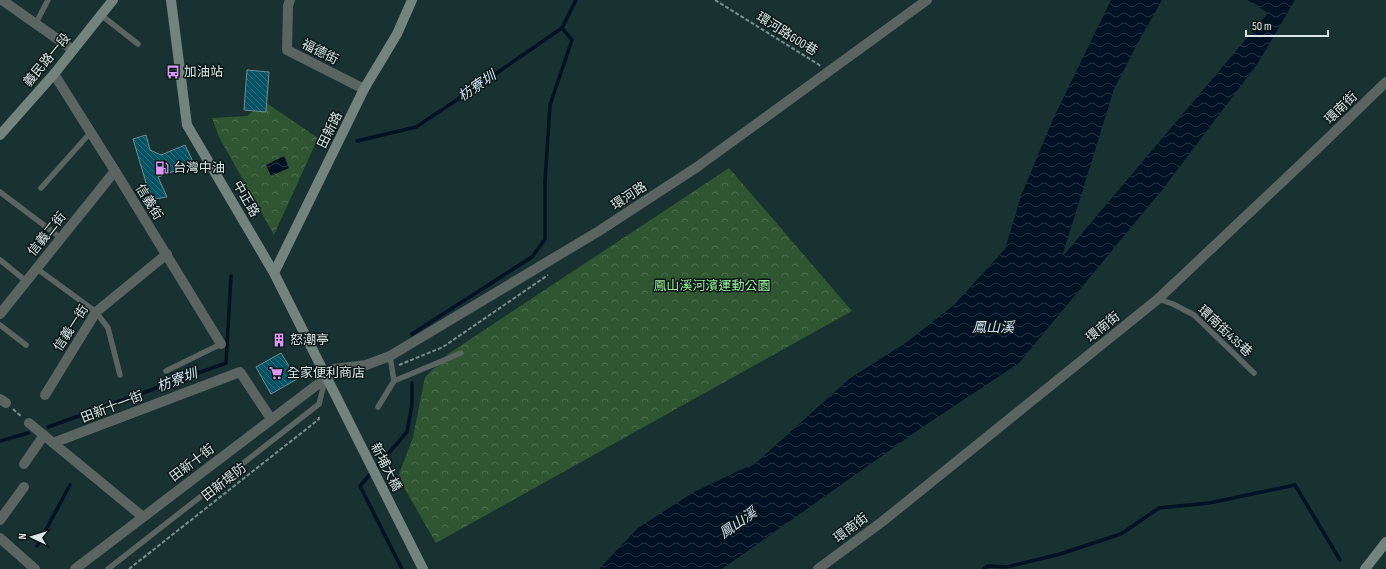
<svg xmlns="http://www.w3.org/2000/svg" width="1386" height="569" viewBox="0 0 1386 569" font-family="'Sofia Sans Condensed','Noto Sans TC',sans-serif">
<style>
.park{fill:url(#park-crowns)}
.water{fill:url(#water-waves)}
.lines{fill:none;stroke-linecap:round;stroke-linejoin:round}
.stream{stroke:#001223;stroke-width:3.5}
.building{fill:url(#building-back-hatch);stroke:#728c93}
.path{stroke:#7b8f8f;stroke-width:2;stroke-dasharray:4 2;stroke-linecap:butt}
.lane{stroke:#5a6460;stroke-width:5.5}
.street{stroke:#5a6460;stroke-width:10}
.secondary{stroke:#73837d;stroke-width:10}
.labels{text-anchor:middle;dominant-baseline:central;stroke-width:3;stroke-linejoin:round;paint-order:stroke}
.street-label{font-size:13px;fill:#d8e7e6;stroke:#0c1717}
.poi-label{font-size:13px;fill:#d8e7e6;stroke:#0c1717;text-anchor:start}
.park-label{font-size:13px;fill:#99f49a;stroke:#0c1717}
.water-label{font-size:14px;font-style:italic;fill:#cfe2f2;stroke:#0c1717}
</style>
<defs>
<pattern id="park-crowns" width="20" height="18" patternUnits="userSpaceOnUse"><rect width="20" height="18" fill="#305531"/><path d="M2 6a3 3 0 1 1 6 0M12 15a3 3 0 1 1 6 0" fill="none" stroke="#4d6d4f"/></pattern>
<pattern id="water-waves" width="16" height="10" patternUnits="userSpaceOnUse"><rect width="16" height="10" fill="#001223"/><path d="M0 5q4-4 8 0t8 0" fill="none" stroke="#243443"/></pattern>
<pattern id="building-back-hatch" width="6" height="6" patternUnits="userSpaceOnUse"><rect width="6" height="6" fill="#045364"/><path d="M-1 5l2 2M0 0l6 6M5-1l2 2" fill="none" stroke="#286c7a"/></pattern>
</defs>
<rect width="100%" height="100%" fill="#183131"/>
<g class="park">
<polygon points="265,102 318,138 274,235 219,137 212,118 247,116"/>
<polygon points="729,168 852,311 436,543 398,477 413,437 425,377 448,354"/>
</g>
<g class="water">
<polygon points="1111,0 1162,0 1141,37 1114,89 1062,257 1268,13 1247,0 1295,0 1258,63 1162,190 1019,363 924,426 722,569 599,569 638,528 694,492 757,462 849,379 907,342 954,305 1005,249 1021,196 1054,117"/>
<polygon points="284,156 289,168 271,176 266,165"/>
</g>
<g class="lines">
<g class="stream">
<polyline points="357,141 416,127 475,88 562,28 576,0"/>
<polyline points="412,334 532,257 545,239 545,181 550,105 572,40 562,28"/>
<polyline points="48,427 226,363 231,276"/>
<polyline points="0,441 28,433"/>
<polyline points="37,546 70,485"/>
<polyline points="402,569 360,486 407,432 412,404 412,383"/>
<polyline points="984,569 988,566 1007,567 1060,554 1121,534 1159,508 1209,503 1295,485 1340,560"/>
</g>
</g>
<g class="building">
<polygon points="247,70 269,72 266,112 244,110"/>
<polygon points="146,135 150,150 161,155 185,145 194,164 158,177 167,197 154,199 147,186 133,139"/>
<circle cx="279" cy="340" r="4"/>
<polygon points="281,353 297,379 271,394 256,367"/>
</g>
<g class="lines">
<g class="path">
<polyline points="715,0 821,66"/>
<polyline points="399,365 443,347 548,275"/>
<polyline points="13,409 22,417"/>
<polyline points="129,569 319,419 319,415"/>
</g>
<g class="lane">
<polyline points="101,15 138,44"/>
<polyline points="36,23 48,0"/>
<polyline points="41,188 91,132"/>
<polyline points="0,192 61,238"/>
<polyline points="0,260 26,281"/>
<polyline points="36,268 96,312 108,328 120,375"/>
<polyline points="1158,299 1173,304 1194,315 1254,373"/>
<polyline points="0,325 26,345"/>
<polyline points="390,356 394,381"/>
<polyline points="166,371 221,344"/>
<polyline points="378,407 394,381 461,353"/>
<polyline points="108,569 319,404 325,380"/>
</g>
<g class="street">
<polyline points="2,0 73,50"/>
<polyline points="290,0 288,6 287,50 364,89"/>
<polyline points="54,74 115,171 221,344"/>
<polyline points="0,314 115,171"/>
<polyline points="45,395 96,312 167,254"/>
<polyline points="0,399 6,403"/>
<polyline points="29,423 143,517"/>
<polyline points="53,443 240,372 271,419"/>
<polyline points="24,464 44,435"/>
<polyline points="0,520 24,487"/>
<polyline points="0,538 35,569"/>
<polyline points="75,569 326,378 334,369 366,365 390,356 599,231 697,167 927,0"/>
<polyline points="818,569 883,521 1158,299 1319,147 1386,82"/>
</g>
<g class="secondary">
<polyline points="171,0 187,125 274,273 423,569"/>
<polyline points="0,135 54,74 113,0"/>
<polyline points="274,273 364,89 397,34 412,0"/>
<polyline points="1365,569 1386,542"/>
</g>
</g>
<defs>
<g id="bus-bare" transform="scale(1.08)"><path d="M-5-6H5V4H4V6H2V4H-2V6H-4V4H-5ZM-3.5-4V0h7V-4ZM-3.5 1.2v1.5H-2V1.2ZM2 1.2v1.5H3.5V1.2Z" fill="#dc99f4" stroke="#0c1717" stroke-width="2.5" paint-order="stroke"/></g>
<g id="fuel-bare" transform="scale(1.08)"><path d="M-5.5-6h7V0h2V4h1.3V-2.5L3-4.5l.8-.8L6-3V5H2.5V1h-1V6h-7ZM-4.2-4.7v3.2H.2V-4.7Z" fill="#dc99f4" stroke="#0c1717" stroke-width="2.5" paint-order="stroke"/></g>
<g id="building-bare" transform="scale(1.08)"><path d="M-4-6H4V6H1V3H-1V6H-4ZM-2.5-4.3h1.7v1.8h-1.7ZM.8-4.3h1.7v1.8H.8ZM-2.5-1h1.7V.8h-1.7ZM.8-1h1.7V.8H.8Z" fill="#dc99f4" stroke="#0c1717" stroke-width="2.5" paint-order="stroke"/></g>
<g id="supermarket-bare" transform="scale(1.08)"><path d="M-6-5.5h2.5l.6 2H6L4.5 2H-2.5L-4.4-4H-6ZM-1.5 3.2a1.3 1.3 0 1 0 .1 0ZM3 3.2a1.3 1.3 0 1 0 .1 0Z" fill="#dc99f4" stroke="#0c1717" stroke-width="2.5" paint-order="stroke"/></g>
</defs>
<g fill-rule="evenodd">
<use href="#bus-bare" x="173" y="72"/>
<use href="#fuel-bare" x="162" y="168"/>
<use href="#building-bare" x="279" y="340"/>
<use href="#supermarket-bare" x="276" y="373"/>
</g>
<g class="labels">
<g class="street-label">
<text transform="translate(787 34) rotate(32)">環河路600巷</text>
<text transform="translate(320 52) rotate(27)">福德街</text>
<text transform="translate(47 60) rotate(-50)">義民路一段</text>
<text transform="translate(1341 108) rotate(-44)">環南街</text>
<text transform="translate(330 130) rotate(-64)">田新路</text>
<text transform="translate(629 196) rotate(-33)">環河路</text>
<text transform="translate(246 199) rotate(60)">中正路</text>
<text transform="translate(149 202) rotate(58)">信義街</text>
<text transform="translate(47 234) rotate(-51)">信義二街</text>
<text transform="translate(1103 327) rotate(-39)">環南街</text>
<text transform="translate(71 328) rotate(-57)">信義一街</text>
<text transform="translate(1225 331) rotate(43)">環南街435巷</text>
<text transform="translate(112 407) rotate(-21)">田新十一街</text>
<text transform="translate(192 463) rotate(-37)">田新十街</text>
<text transform="translate(386 467) rotate(63)">新埔大橋</text>
<text transform="translate(224 482) rotate(-38)">田新堤防</text>
<text transform="translate(851 528) rotate(-37)">環南街</text>
</g>
<g class="poi-label">
<text x="184" y="72">加油站</text>
<text x="173" y="168">台灣中油</text>
<text x="290" y="340">怒潮亭</text>
<text x="287" y="373">全家便利商店</text>
</g>
<g class="park-label">
<text x="712" y="286">鳳山溪河濱運動公園</text>
</g>
<g class="water-label">
<text transform="translate(477 86) rotate(-34)">枋寮圳</text>
<text x="993" y="327">鳳山溪</text>
<text transform="translate(177 380) rotate(-20)">枋寮圳</text>
<text transform="translate(738 523) rotate(-35)">鳳山溪</text>
</g>
</g>
<g transform="translate(32 537) rotate(274)" stroke="#0c1717" stroke-width="3" paint-order="stroke">
<path d="M0-3L7 15L0 10L-7 15Z" fill="#d8e7e6"/>
<text y="-6" font-size="11" font-weight="bold" text-anchor="middle" fill="#d8e7e6">N</text>
</g>
<path d="M1246 30v6h82v-6" fill="none" stroke="#d8e7e6" stroke-width="2"/>
<text x="1252" y="30" font-size="12" fill="#d8e7e6" stroke="#0c1717" stroke-width="3" paint-order="stroke">50 m</text>
</svg>
